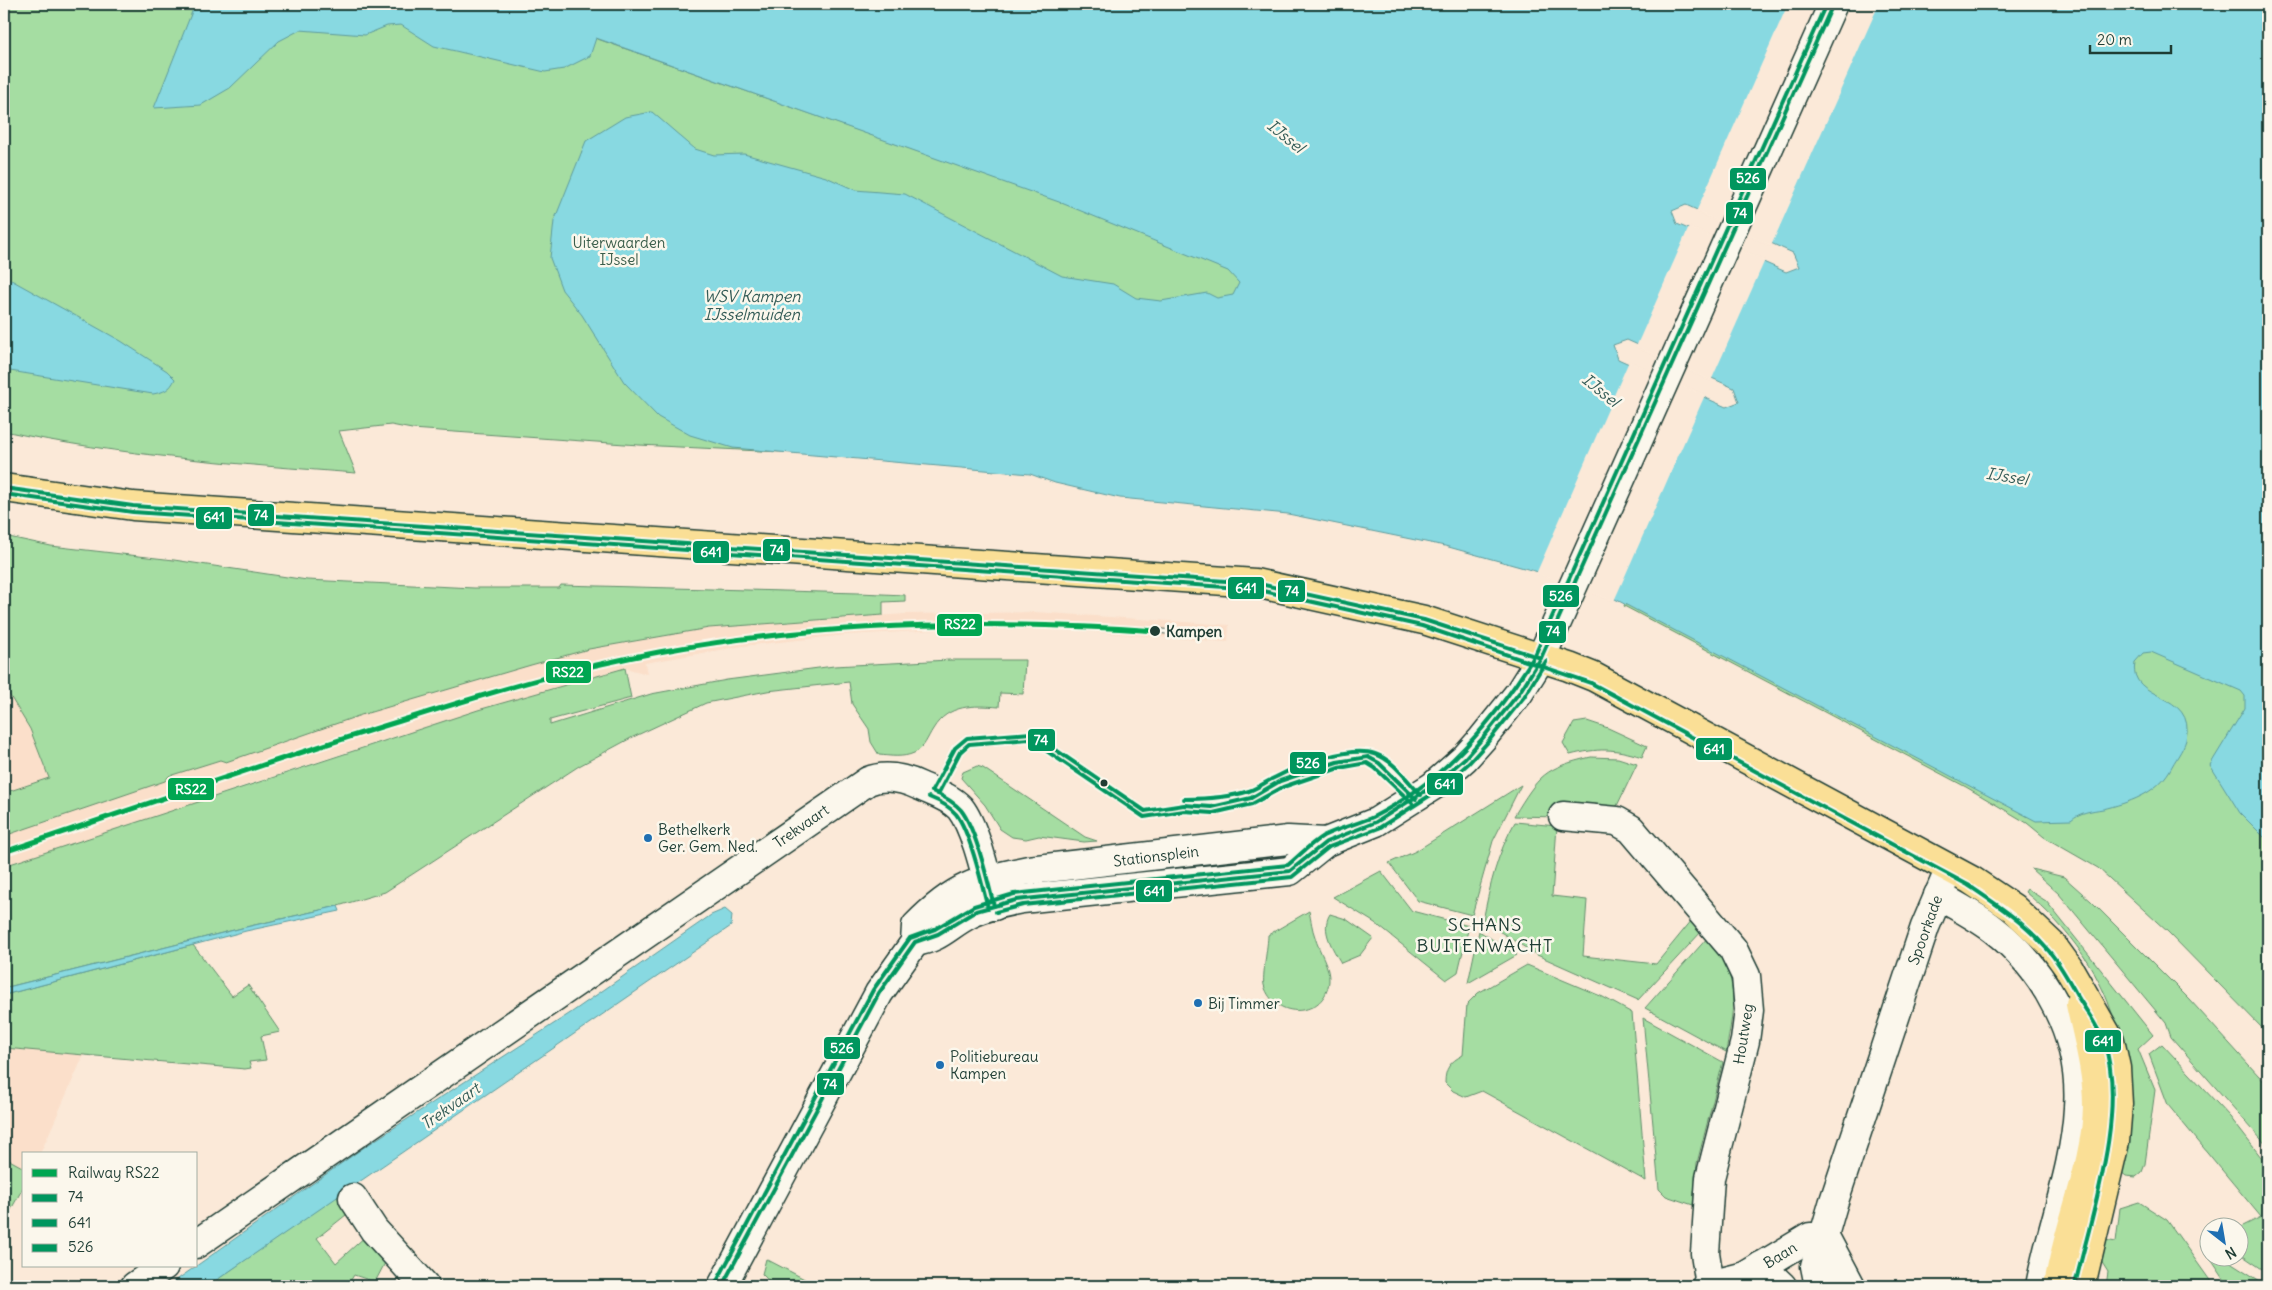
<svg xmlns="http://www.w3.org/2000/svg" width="2272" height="1290" viewBox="0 0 2272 1290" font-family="Delius,sans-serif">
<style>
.built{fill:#fbdfca}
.green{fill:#a5dda2;stroke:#628d6b}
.water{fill:#88d9e1;stroke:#5e9b9c;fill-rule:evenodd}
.pier{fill:#fbe9d8}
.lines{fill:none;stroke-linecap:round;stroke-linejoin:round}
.minor-casing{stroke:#1f3d34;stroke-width:31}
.major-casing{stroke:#1f3d34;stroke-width:31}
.minor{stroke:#fbf7ec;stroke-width:28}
.major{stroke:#fadf96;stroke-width:28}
.rail-casing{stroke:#1f3d34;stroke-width:5.5}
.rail{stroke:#fbf7ec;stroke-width:4;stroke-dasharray:11;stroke-linecap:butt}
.bus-1-casing{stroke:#fbf7ec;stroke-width:8}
.bus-2-casing{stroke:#fbf7ec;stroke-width:8}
.bus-3-casing{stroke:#fbf7ec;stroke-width:8}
.bus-1{stroke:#00965e;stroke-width:4}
.bus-2{stroke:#00965e;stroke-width:4}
.bus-3{stroke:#00965e;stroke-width:4}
.rail-1-casing{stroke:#fbf7ec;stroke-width:9}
.rail-1{stroke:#00a651;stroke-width:5}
.stop-dot{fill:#1f3d34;stroke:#fbf7ec;stroke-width:2}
.poi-dot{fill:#1f6fb2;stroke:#fbf7ec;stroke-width:2}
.labels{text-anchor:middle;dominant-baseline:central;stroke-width:5;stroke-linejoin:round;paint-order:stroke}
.park-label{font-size:15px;fill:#3a5d4a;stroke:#fbf7ec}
.stop-label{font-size:15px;font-weight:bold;fill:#1f3d34;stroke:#fbf7ec;text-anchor:start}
.street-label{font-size:15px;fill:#1f3d34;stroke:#fbf7ec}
.poi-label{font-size:15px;fill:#1f3d34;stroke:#fbf7ec;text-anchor:start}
.water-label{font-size:16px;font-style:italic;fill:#345c57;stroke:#fbf7ec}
.quarter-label{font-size:18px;letter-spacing:1px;fill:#1f3d34;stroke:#fbf7ec}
.line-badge{stroke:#fbf7ec;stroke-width:2}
.badge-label{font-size:14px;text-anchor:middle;font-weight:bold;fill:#fff}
</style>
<rect width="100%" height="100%" fill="#fbe9d8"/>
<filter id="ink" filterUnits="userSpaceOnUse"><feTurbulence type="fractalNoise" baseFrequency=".02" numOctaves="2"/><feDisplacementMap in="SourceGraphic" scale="10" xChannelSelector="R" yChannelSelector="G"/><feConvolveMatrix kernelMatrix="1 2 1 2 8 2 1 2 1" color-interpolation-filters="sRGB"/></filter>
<g filter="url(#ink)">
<polygon class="built" points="4,544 209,763 220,760 226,761 361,715 531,665 589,649 709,628 905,614 1035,612 1229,625 1228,642 1066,630 957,629 846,635 743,646 645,663 647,674 625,668 383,740 205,799 193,890 97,1025 40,1154 24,1154 24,1186 4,1222"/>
<g class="green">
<path d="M4 4H498L1059 201 1601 423 1458 546 1301 514 1043 473 842 455 639 445 412 429 391 425 339 431 356 473C237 464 121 456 4 431Z"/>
<polygon points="1688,458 2268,696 2268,1034 2168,932 2098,868 2044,837 2027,823 1966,787 1624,606"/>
<polygon points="4,536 51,546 174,560 307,580 474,588 559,588 561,585 859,593 905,595 905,601 883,602 883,615 709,628 589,649 531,665 361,715 226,762 220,760 169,776 165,781 4,836 4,793 49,778 30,729 4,686"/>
<path d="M949 660H1025L1023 694 1000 693 999 707C974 705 948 704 933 729 927 738 925 748 914 753 903 758 891 756 879 755L871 742 869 729 852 704 849 682 767 691 706 703 631 738 579 766 385 892 338 906 246 927 4 988V866L478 710 625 668 631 698 550 720V725L651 694 727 680 834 666Z"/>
<path d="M1587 721 1608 728 1647 746 1642 757C1614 748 1598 748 1570 755L1563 743 1574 723Z"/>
<path d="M1591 757 1618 758 1637 764 1615 810 1560 803 1559 817 1514 816C1539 775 1544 768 1591 757Z"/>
<polygon points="977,766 983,768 1085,837 1097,841 1084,842 1039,836 1026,839 1012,837 1000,829 985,805 961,778 963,772"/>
<polygon points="1521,785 1493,841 1472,915 1418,901 1389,863 1416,851"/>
<path d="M1515 822 1557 826 1552 896 1587 900 1583 956 1656 964 1692 920 1702 931 1638 1000 1537 955 1483 921C1490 885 1497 854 1515 822Z"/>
<polygon points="2031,869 2064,877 2091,901 2190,1000 2268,1086 2268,1147 2171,1037 2166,1023 2059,894"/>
<polygon points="1381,871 1412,911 1469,926 1458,972 1446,980 1375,923 1333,897"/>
<path d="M2027 889 2046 901 2153 1035 2138 1049 2155 1090 2145 1164 2142 1172 2136 1177 2126 1176 2121 1172C2120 1140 2119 1107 2118 1074 2118 1060 2119 1045 2117 1032 2106 978 2067 926 2025 892Z"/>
<path d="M1309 911C1311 920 1312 929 1315 937 1319 952 1330 966 1329 981 1326 1018 1274 1021 1264 985 1262 977 1268 945 1268 935Z"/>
<path d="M1330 914 1346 919 1373 938 1360 955 1341 963C1333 949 1320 930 1330 914Z"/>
<polygon points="1479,931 1517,955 1468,983"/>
<path d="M1709 936C1740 981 1735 1001 1726 1052L1645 1008Z"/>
<polygon points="193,945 232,996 248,985 280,1032 261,1036 266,1060 249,1062 251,1068 245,1069 4,1048 4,995"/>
<path d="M1527 965 1603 997 1632 1013 1646 1181 1482 1091 1466 1097 1453 1091 1445 1083C1445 1068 1450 1062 1463 1055L1467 1004 1478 993Z"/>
<polygon points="1643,1018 1723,1062 1697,1163 1693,1205 1666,1196 1659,1189"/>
<polygon points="2162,1044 2230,1117 2268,1166 2268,1273 2240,1254 2239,1228 2261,1217 2168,1105 2149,1054"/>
<polygon points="4,1157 24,1168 24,1186 4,1222"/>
<polygon points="341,1193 351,1211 317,1238 336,1263 367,1235 385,1263 375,1282 354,1275 347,1286 208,1286"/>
<polygon points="2139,1202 2167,1220 2214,1286 2106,1286 2108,1272 2096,1253 2099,1239 2116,1242 2120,1208"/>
<polygon points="2210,1258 2224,1258 2268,1286 2221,1286 2226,1282"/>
<polygon points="766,1259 818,1286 779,1286 770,1282 762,1274"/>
</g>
<g class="water">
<path d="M195 4H2268V841L2240 813 2210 765 2245 708V696L2241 691 2151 652 2143 653 2135 662C2127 703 2197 689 2186 740 2183 750 2175 760 2170 770 2156 794 2128 803 2103 809 2091 811 2080 812 2071 820L2036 821 1615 599 1598 594 1567 580 1445 546 1288 514 1120 498 1055 483 1030 474 733 448 690 435 658 417 624 382 582 315 562 290 550 258 554 221 586 141 625 117 652 112 695 149 714 155 744 154 826 177 855 190 905 194 1062 276 1113 284 1136 298 1161 301 1207 293 1217 298 1233 295 1239 283 1228 271 1059 202 596 38 590 56 564 69 545 72 434 46 401 25 387 26 365 35 300 30 279 41 230 88 201 105 154 108ZM1686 205 1793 253 1799 267 1786 272 1677 224 1672 211ZM1627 340 1734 388 1739 402 1726 407 1618 359 1613 345Z"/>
<path d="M4 276 121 341 167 371 175 379C170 390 164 392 153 394L4 370Z"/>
<polygon points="338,906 340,911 246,931 4,995 4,988 246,927"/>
<polygon points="725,909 732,915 731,926 208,1286 168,1286 363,1148 572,1012 711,915"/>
</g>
<g class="pier">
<polygon points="1788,4 1879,4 1771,246 1696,212"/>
<polygon points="1689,227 1765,260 1711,381 1636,347"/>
<polygon points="1629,361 1705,395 1614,601 1536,574"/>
</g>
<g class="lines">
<g class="minor-casing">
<g id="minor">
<polyline points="1563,816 1617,821 1631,829 1733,949 1746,976 1749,1010 1745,1041 1710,1178 1705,1253 1710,1285"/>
<path d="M1938 895C1956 906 1976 916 1993 929 2046 970 2083 1039 2078 1108 2075 1168 2051 1227 2040 1286"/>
<path d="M915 942C941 938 948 925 970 914 986 906 1005 902 1022 899L1290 871 1326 842 1376 822 1433 786 1465 758 1482 739 1519 693 1541 658 1833 4"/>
<polyline points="353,1198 374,1230 425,1286"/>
<polyline points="1825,1237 1851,1286"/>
<path d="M196 1244 868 781C886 774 903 778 920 786 933 792 950 797 960 808 976 828 987 880 994 906"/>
<polyline points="1761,1266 1782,1286"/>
<polyline points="135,1286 164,1266"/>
<path d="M722 1286 879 993 915 942 916 926C955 886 976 881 1029 870L1288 840 1326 842"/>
<polyline points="1706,1286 1745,1276 1810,1237 1825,1237"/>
<polyline points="1819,1286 1815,1266 1833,1204 1925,927 1945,880"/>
</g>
</g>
<g class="major-casing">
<g id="major">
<polyline points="4,488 133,506 1255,583 1424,620 1569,667 1594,677 1971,880 2013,908 2052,945 2068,967 2110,1040 2116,1068 2118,1104 2115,1142 2081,1286"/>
<path d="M2058 1286C2067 1226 2096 1167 2097 1106 2097 1071 2087 1037 2080 1004"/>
</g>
</g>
<use href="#minor" class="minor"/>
<use href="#major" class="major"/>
<g class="rail-casing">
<polyline id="rail" points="1157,631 1214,635"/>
</g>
<use href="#rail" class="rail"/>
<g class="bus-1-casing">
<g id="bus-1">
<polyline points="4,488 133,506 1255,583 1424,620 1541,658"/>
<polyline points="932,791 955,748 967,738 1031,733 1145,811 1184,805 1212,807 1251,798 1280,781 1337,762 1368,757 1379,763 1416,799"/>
<path d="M932 791C943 796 953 801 961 810 976 829 988 882 994 906"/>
<polyline points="722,1286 879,993 915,942 938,934 976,911 1016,900 1290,871 1326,842 1376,822 1433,786 1465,758 1482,739 1519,693 1541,658 1833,4"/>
</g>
</g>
<g class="bus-2-casing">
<g id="bus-2">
<path d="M4 494 133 512 1254 589 1422 626 1591 683 1968 885C1996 904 2025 923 2047 949 2060 963 2069 981 2078 997 2086 1011 2099 1027 2104 1043 2128 1109 2091 1217 2075 1285"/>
<polyline points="938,794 960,752 969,744 1029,739 1144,817 1184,811 1213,813 1252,804 1283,787 1339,768 1367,763 1375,768 1412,803"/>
<path d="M929 797C939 801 949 806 956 814 970 832 982 884 988 908"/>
<polyline points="996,912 1023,905 1292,877 1329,847 1379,828 1437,791 1469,763 1487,743 1524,697 1546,661"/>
</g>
</g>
<g class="bus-3-casing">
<g id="bus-3">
<path d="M1184 799C1206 799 1228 798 1249 791 1258 788 1267 781 1276 777 1299 765 1350 745 1375 754 1394 760 1407 781 1421 795"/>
<path d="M716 1283 873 990 910 938 935 929 974 906 1014 894 1288 865C1299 856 1310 844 1323 836 1339 828 1357 824 1373 817 1444 781 1494 721 1535 655L1826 4"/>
</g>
</g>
<use href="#bus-1" class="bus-1"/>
<use href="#bus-2" class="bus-2"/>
<use href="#bus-3" class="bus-3"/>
<g class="rail-1-casing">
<path id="rail-1" d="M4 852C136 808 267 762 400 721 485 694 571 668 659 652 823 622 990 619 1157 631"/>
</g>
<use href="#rail-1" class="rail-1"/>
</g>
</g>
<g class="stop-dot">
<circle cx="1155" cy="631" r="6"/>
<circle cx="1104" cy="783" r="4.5"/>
</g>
<g class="poi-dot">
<circle cx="648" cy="838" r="5"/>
<circle cx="1198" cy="1003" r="5"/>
<circle cx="940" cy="1065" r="5"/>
</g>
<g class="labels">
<g class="park-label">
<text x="619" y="242">Uiterwaarden<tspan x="619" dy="17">IJssel</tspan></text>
</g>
<g class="stop-label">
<text x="1166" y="631">Kampen</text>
</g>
<g class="street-label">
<text transform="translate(801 826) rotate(-35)">Trekvaart</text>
<text transform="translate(1156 856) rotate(-7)">Stationsplein</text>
<text transform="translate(1925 930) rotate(-70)">Spoorkade</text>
<text transform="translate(1743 1034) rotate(-81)">Houtweg</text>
<text transform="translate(1780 1255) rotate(-32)">Baan</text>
</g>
<g class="poi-label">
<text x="658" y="829">Bethelkerk<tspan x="658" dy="17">Ger. Gem. Ned.</tspan></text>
<text x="1208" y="1003">Bij Timmer</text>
<text x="950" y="1056">Politiebureau<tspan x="950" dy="17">Kampen</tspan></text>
</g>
<g class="water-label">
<text transform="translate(1286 136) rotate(39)">IJssel</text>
<text x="752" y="296">WSV Kampen<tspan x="752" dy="18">IJsselmuiden</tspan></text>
<text transform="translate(1601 390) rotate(39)">IJssel</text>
<text transform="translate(2007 476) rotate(9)">IJssel</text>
<text transform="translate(450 1106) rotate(-35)">Trekvaart</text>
</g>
<g class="quarter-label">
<text x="1485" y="924">SCHANS<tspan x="1485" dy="21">BUITENWACHT</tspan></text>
</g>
</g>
<g class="line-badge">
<rect x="1729" y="167" width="38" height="24" rx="5" fill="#00965e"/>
<rect x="1725" y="201" width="29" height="24" rx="5" fill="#00965e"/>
<rect x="247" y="503" width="28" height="24" rx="5" fill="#00965e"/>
<rect x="195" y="506" width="38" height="24" rx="5" fill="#00965e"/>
<rect x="762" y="538" width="29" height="24" rx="5" fill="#00965e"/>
<rect x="692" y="540" width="38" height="24" rx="5" fill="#00965e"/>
<rect x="1227" y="576" width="38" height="24" rx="5" fill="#00965e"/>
<rect x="1277" y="579" width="29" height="24" rx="5" fill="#00965e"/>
<rect x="1542" y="584" width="38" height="24" rx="5" fill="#00965e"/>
<rect x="936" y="613" width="47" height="24" rx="5" fill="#00a651"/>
<rect x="1538" y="620" width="29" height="24" rx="5" fill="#00965e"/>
<rect x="545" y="660" width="47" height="24" rx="5" fill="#00a651"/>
<rect x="1027" y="728" width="29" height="24" rx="5" fill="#00965e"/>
<rect x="1695" y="737" width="38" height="24" rx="5" fill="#00965e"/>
<rect x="1289" y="751" width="38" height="24" rx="5" fill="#00965e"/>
<rect x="1426" y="772" width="38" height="24" rx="5" fill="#00965e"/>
<rect x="167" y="777" width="48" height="24" rx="5" fill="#00a651"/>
<rect x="1135" y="879" width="38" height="24" rx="5" fill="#00965e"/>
<rect x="2084" y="1029" width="38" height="24" rx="5" fill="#00965e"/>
<rect x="823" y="1036" width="38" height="24" rx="5" fill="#00965e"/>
<rect x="816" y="1072" width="29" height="24" rx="5" fill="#00965e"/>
</g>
<g class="badge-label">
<text x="1748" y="183">526</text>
<text x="1740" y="218">74</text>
<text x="261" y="520">74</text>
<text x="214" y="522">641</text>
<text x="777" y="555">74</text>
<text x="711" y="557">641</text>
<text x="1246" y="593">641</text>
<text x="1292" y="596">74</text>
<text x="1561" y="601">526</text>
<text x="960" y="629">RS22</text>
<text x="1553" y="636">74</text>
<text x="568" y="677">RS22</text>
<text x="1041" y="745">74</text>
<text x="1714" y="754">641</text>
<text x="1308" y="768">526</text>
<text x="1445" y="789">641</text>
<text x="191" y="794">RS22</text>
<text x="1154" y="896">641</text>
<text x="2103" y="1046">641</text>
<text x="842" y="1053">526</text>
<text x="830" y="1089">74</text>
</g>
<rect width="2272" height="1290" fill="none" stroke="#fbf7ec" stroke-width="20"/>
<rect x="10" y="10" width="2252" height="1270" fill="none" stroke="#1f3d34" stroke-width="2" filter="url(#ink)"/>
<rect x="22" y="1152" width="175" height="115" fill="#fbf7ec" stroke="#a3ada2"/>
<rect x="32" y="1169" width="25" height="8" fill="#00a651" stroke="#a3ada2"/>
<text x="68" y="1178" font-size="15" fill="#1f3d34">Railway RS22</text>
<rect x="32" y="1194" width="25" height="8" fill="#00965e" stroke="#a3ada2"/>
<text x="68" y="1202" font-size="15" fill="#1f3d34">74</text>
<rect x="32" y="1219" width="25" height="8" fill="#00965e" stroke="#a3ada2"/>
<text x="68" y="1228" font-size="15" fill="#1f3d34">641</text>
<rect x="32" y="1244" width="25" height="8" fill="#00965e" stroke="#a3ada2"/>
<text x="68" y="1252" font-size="15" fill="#1f3d34">526</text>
<g transform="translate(2224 1242) rotate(149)"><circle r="24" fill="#fbf7ec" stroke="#a3ada2"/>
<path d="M0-4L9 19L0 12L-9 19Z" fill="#1f6fb2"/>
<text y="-8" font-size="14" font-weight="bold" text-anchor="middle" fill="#1f3d34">N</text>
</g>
<path d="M2090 45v8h81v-8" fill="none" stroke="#1f3d34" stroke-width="2.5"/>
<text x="2097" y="45" font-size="15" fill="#1f3d34" stroke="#fbf7ec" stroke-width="4" paint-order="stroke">20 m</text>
</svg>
